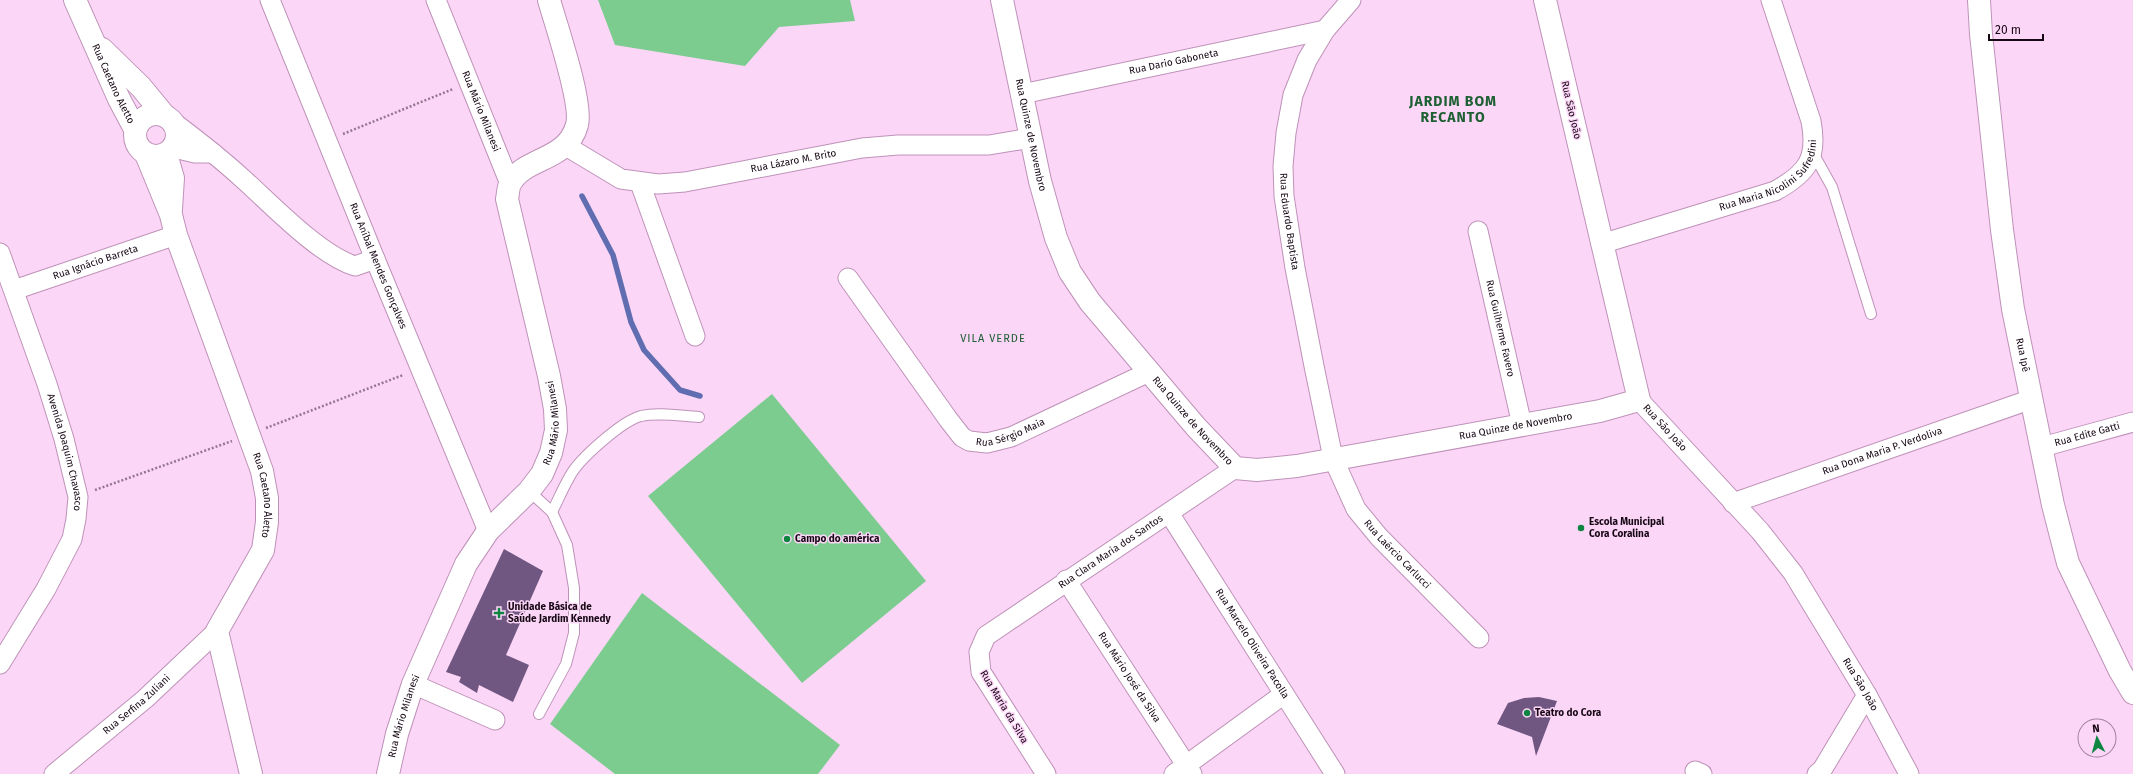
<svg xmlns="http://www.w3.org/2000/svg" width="2133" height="774" viewBox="0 0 2133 774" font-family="'Fira Sans',sans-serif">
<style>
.green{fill:#7ccc8f}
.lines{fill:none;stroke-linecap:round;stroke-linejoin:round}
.stream{stroke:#606db0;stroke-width:5.5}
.building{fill:#705782}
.service-casing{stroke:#be92b8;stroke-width:12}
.minor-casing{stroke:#be92b8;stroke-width:21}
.tertiary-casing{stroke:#be92b8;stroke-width:24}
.path{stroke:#947890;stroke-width:2.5;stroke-dasharray:2 2;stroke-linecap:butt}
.service{stroke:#fff;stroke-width:10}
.minor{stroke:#fff;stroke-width:19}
.tertiary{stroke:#fff;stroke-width:22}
.poi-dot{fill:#0c8640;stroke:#fcd6f7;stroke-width:1.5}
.labels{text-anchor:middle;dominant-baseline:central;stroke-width:3;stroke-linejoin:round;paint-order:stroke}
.street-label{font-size:10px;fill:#160714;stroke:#fcd6f7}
.poi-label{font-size:10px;font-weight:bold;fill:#160714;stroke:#fcd6f7;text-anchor:start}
.neighbourhood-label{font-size:11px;letter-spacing:1px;fill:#1d6033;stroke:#fcd6f7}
.district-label{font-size:14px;font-weight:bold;letter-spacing:1px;fill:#1d6033;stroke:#fcd6f7}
</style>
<rect width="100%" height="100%" fill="#fcd6f7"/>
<g class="green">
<polygon points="598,0 850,0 855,21 779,27 745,66 615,45"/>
<polygon points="772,394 926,581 802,683 648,496"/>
<polygon points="642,593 840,745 818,774 615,774 550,724"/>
</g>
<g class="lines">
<polyline class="stream" points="582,196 613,255 631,322 644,350 680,390 700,396"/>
</g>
<g class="building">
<polygon points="504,549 543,571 506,655 529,665 513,702 479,685 477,693 459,682 461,677 446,672"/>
<polygon points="1539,697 1557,701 1536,756 1532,737 1497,724 1508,703 1524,698"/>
</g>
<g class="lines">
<g class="service-casing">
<g id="service">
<polyline points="1813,153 1832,187 1871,314"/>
<polyline points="529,491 552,512 567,545 574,588 574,633 566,664 539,714"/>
<path d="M552 512C558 500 563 488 570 476 579 459 622 421 641 416 659 412 681 416 699 417"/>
</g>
</g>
<g class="minor-casing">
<g id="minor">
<path id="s1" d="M270 0 375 259 488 531"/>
<path id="s2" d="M436 0 510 184"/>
<path id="s3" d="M1351 0 1325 30 1307 60 1293 95 1286 133 1283 166 1284 196 1295 268 1314 366 1333 458 1356 509 1379 537 1479 638"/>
<path id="s4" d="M1022 94 1325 30"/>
<path d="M173 122C197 140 220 158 242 178 270 203 319 255 355 266L375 259"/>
<path id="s5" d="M566 146 621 179 658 184 685 182 862 148 898 145H989L1031 138"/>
<polyline points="174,148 195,153 213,153"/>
<polyline points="640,183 695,336"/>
<path id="s6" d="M1478 231 1522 425"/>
<path id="s7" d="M1601 244 1775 191C1808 173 1818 158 1811 121L1771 0"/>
<path id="s8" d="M0 253 47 384 64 439 78 497 76 519 72 539 46 589 0 664"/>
<path id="s9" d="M848 278 948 419 962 437 969 441 987 443 1011 437 1149 372"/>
<path id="s10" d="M14 290 176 235"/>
<path id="s11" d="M1639 400 1760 531 1793 573 1867 695 1909 774"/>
<path id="s12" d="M2042 447 2133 422"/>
<path id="s13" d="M1733 503 2032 399"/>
<path id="s14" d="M1169 513 1335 774"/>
<path id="s15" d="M1066 580 1192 774"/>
<polyline points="413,684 495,720"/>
<polyline points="1695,771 1702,774"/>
<path id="s16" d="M54 774 145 699 217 631"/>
<path id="s17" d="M1046 774 981 672 979 652 986 636 1235 468"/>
<polyline points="1174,774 1284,694"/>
<polyline points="1817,774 1822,770 1867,695"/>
</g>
</g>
<g class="tertiary-casing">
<g id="tertiary">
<path id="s18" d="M75 0 119 99 135 129"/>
<path id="s19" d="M1002 0 1040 181 1056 238 1070 272 1090 302 1196 427 1235 468 1257 470 1297 466 1600 411 1639 400 1545 0"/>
<path id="s20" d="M1979 0 1981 34 2002 230 2013 309 2053 505 2068 563 2120 671 2133 693"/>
<polyline points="102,49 141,87 164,115"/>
<circle cx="156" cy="135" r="21"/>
<path id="s21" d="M146 154 171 215 176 235 262 471 267 498V522L263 550 217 631 251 774"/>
<polyline points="166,154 173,178 171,209"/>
<path id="s22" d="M388 774 397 734 413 684 466 564 488 531 529 491 542 474 551 453 556 430 555 409 549 376 507 199C508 195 508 188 510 184 523 157 567 162 577 125 583 103 556 25 549 0"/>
</g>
</g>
<g class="path">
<polyline points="343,134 453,89"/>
<polyline points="266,428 403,375"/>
<polyline points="95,490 232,441"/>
</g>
<use href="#service" class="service"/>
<use href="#minor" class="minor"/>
<use href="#tertiary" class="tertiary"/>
</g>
<g class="poi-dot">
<circle cx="1581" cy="528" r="4"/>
<circle cx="787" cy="539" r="4"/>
<path d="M497 607h4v4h4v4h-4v4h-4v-4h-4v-4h4z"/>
<circle cx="1527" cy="713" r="4"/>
</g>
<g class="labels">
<g class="street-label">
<text stroke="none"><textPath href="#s4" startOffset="155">Rua Dario Gaboneta</textPath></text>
<text stroke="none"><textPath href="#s18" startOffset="92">Rua Caetano Aletto</textPath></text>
<text transform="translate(1571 110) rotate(77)">Rua São João</text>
<text stroke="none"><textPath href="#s2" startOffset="120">Rua Mário Milanesi</textPath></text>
<text stroke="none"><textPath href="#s19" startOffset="138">Rua Quinze de Novembro</textPath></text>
<text stroke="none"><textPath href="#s5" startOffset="239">Rua Lázaro M. Brito</textPath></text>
<text stroke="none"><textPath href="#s7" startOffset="187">Rua Maria Nicolini Sufredini</textPath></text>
<text stroke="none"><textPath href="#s3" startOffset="240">Rua Eduardo Baptista</textPath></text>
<text stroke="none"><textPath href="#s10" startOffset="86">Rua Ignácio Barreta</textPath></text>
<text stroke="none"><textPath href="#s1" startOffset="287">Rua Aníbal Mendes Gonçalves</textPath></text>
<text stroke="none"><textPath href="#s6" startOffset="100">Rua Guilherme Favero</textPath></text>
<text stroke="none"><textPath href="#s20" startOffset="358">Rua Ipê</textPath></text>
<text stroke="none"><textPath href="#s19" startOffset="474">Rua Quinze de Novembro</textPath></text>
<text stroke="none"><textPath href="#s22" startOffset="396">Rua Mário Milanesi</textPath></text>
<text stroke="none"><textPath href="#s19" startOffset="822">Rua Quinze de Novembro</textPath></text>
<text stroke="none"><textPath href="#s11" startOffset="38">Rua São João</textPath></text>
<text stroke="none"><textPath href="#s9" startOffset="247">Rua Sérgio Maia</textPath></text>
<text stroke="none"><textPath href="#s12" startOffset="47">Rua Edite Gatti</textPath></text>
<text stroke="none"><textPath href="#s13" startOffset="158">Rua Dona Maria P. Verdoliva</textPath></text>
<text stroke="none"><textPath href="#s8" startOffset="210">Avenida Joaquim Chavasco</textPath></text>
<text stroke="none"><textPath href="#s21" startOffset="362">Rua Caetano Aletto</textPath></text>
<text stroke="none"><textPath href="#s17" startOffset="309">Rua Clara Maria dos Santos</textPath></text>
<text stroke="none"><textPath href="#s3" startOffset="598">Rua Laércio Carlucci</textPath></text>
<text stroke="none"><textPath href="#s14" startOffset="155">Rua Marcelo Oliveira Pacolla</textPath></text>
<text stroke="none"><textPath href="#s15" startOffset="116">Rua Mário José da Silva</textPath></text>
<text stroke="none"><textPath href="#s11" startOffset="362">Rua São João</textPath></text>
<text stroke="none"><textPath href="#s16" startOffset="108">Rua Serfina Zuliani</textPath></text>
<text transform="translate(1004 707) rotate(59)">Rua Maria da Silva</text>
<text stroke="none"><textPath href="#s22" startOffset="60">Rua Mário Milanesi</textPath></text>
</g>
<g class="poi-label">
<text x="1589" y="522">Escola Municipal<tspan x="1589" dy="12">Cora Coralina</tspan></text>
<text x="795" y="539">Campo do américa</text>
<text x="508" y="607">Unidade Básica de<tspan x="508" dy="12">Saúde Jardim Kennedy</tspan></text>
<text x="1535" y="713">Teatro do Cora</text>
</g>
<g class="neighbourhood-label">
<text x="993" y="338">VILA VERDE</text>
</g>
<g class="district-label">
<text x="1453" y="101">JARDIM BOM<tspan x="1453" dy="16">RECANTO</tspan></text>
</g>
</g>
<g transform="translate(2097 738) rotate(354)"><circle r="19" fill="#fcd6f7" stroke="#a0839c"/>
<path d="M0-3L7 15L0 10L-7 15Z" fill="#0c8640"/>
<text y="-6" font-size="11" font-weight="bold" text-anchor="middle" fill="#160714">N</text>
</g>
<path d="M1989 34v6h54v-6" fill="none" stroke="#160714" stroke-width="2"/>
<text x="1995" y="34" font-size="12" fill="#160714" stroke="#fcd6f7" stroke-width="3" paint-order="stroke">20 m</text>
</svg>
